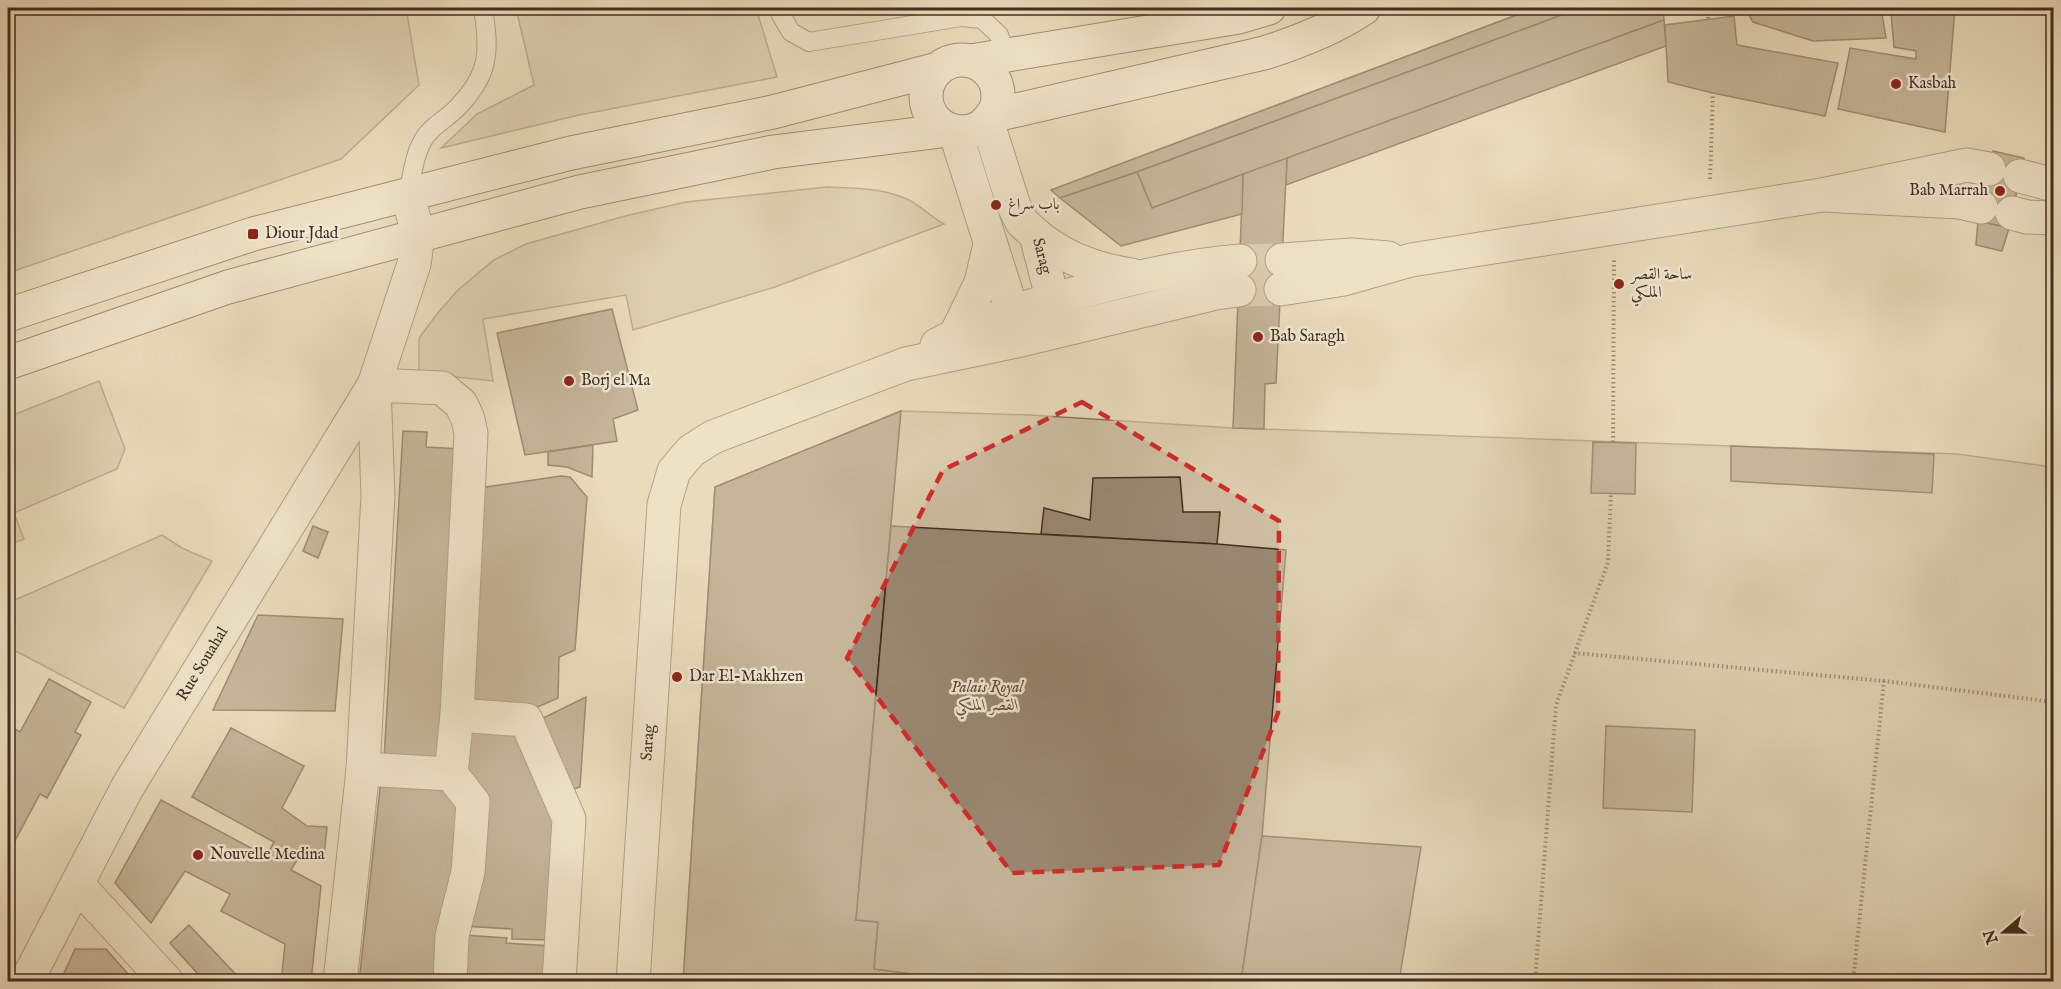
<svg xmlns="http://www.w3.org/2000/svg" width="2061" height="989" viewBox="0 0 2061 989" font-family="'IM FELL English',Amiri,serif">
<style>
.green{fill:#cdbea2;stroke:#887662;stroke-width:1.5}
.building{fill:#998872;stroke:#432d21;stroke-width:1.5}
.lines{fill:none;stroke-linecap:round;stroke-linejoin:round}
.street-tunnel{stroke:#c8b99d;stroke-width:33;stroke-dasharray:33 16;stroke-linecap:butt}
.lane-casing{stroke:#6c5948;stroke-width:20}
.street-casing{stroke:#6c5948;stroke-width:35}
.secondary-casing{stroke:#432d21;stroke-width:35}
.path{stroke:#432d21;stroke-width:4;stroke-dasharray:1.5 3;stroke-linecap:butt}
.lane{stroke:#f1e8d3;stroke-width:18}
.street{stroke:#f1e8d3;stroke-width:33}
.secondary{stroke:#f1e8d3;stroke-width:33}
.marked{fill:none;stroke:#d62828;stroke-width:4.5;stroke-dasharray:12 8;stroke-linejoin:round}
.poi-dot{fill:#8f2418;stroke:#f1e8d3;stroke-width:2}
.labels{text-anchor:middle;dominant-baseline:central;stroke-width:5;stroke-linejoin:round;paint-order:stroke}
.poi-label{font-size:16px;fill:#432d21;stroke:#f1e8d3;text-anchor:start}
.street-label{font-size:16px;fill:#432d21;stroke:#f1e8d3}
.park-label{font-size:16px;font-style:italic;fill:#5f4a3b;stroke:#f1e8d3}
</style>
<rect width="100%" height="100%" fill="#e9dcbc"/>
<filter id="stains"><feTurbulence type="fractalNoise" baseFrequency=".00333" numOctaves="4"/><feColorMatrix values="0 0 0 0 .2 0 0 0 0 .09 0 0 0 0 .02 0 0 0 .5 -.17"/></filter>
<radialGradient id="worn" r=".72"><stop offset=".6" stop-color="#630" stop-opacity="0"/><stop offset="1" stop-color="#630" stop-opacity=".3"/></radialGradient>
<g class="green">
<polygon points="8,8 406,8 419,85 341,159 8,273"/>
<polygon points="516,8 756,8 777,77 579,115 441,148 477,114 534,85"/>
<path d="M827 187C855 188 884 188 909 200 919 205 933 218 944 224L775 287 633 330 626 295 483 319 493 381 419 373V338L437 314 458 290 494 260 526 244 625 216 686 202Z"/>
<polygon points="99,381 125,449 117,469 14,513 24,539 8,545 8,417"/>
<polygon points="901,411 1030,415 1233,428 1957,454 2053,467 2053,981 683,982 715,487"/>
<polygon points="162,535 182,548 212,561 124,708 8,647 8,603"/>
</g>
<g class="building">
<polygon points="1535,8 1581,8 1137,172 1060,198 1051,190"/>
<polygon points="1581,8 1663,8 1664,20 1152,208 1137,172"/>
<polygon points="1745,8 1955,8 1945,132 1838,109 1850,48 1916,59 1916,51 1894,47 1891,13 1882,14 1886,38 1813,41 1753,22"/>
<polygon points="1734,16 1737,45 1838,63 1825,116 1713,93 1668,82 1665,25"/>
<polygon points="1664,20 1666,46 1286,185 1287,158"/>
<polygon points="1993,151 2024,158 2009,228 1978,221"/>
<polygon points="1287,158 1276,383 1265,384 1264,429 1233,428 1243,174"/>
<polygon points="1137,172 1152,208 1243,174 1242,214 1121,246 1060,198"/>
<polygon points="1978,221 2009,228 2002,251 1976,245"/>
<polygon points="612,309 638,410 613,419 617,441 525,455 497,333"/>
<polygon points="901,411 856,920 878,922 874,969 945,978 945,982 683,982 715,487"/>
<polygon points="403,431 427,432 426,447 460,449 442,763 384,759"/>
<polygon points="1593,442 1636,443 1635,494 1591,493"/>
<polygon points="593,445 592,477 567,467 548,465 548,452"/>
<polygon points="1731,446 1934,454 1932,493 1731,481"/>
<polygon points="561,476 570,477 587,497 575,650 559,657 558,698 524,713 466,709 479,488"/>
<polygon points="1180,477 1183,512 1220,512 1217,544 1041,534 1044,508 1090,520 1093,478"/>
<polygon points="313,526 328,532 318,558 303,551"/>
<polygon points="891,526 1217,544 1286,550 1262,836 1241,982 945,982 945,978 874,969 878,922 856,920"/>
<polygon points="258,615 343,619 335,711 213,710"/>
<polygon points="49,679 91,702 75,732 81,735 47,798 40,794 9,852 15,856 8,870 8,725 20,732"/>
<polygon points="586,697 580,787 568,791 535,722"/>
<polygon points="463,722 522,728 560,819 552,940 512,939 512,929 464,926"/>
<polygon points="1606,726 1695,730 1692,812 1603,808"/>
<polygon points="231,728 304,766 282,808 307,826 327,827 324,856 300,855 291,870 321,886 311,982 281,982 285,944 221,911 230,894 185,871 151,923 115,883 161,800 266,856 274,842 192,797"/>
<polygon points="381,780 446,785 463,797 440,982 359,982"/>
<polygon points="1262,836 1421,847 1399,982 1241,982"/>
<polygon points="189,925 243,982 205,982 170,943"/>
<polygon points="464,935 507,938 506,943 552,946 549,982 461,982"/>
<polygon points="75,949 106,949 135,982 60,982"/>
</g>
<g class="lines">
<g class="street-tunnel">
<polyline points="1240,261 1282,260"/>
<polyline points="1239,290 1281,289"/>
</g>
<g class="lane-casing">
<g id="lane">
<polyline points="777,8 791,32 809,42 961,17 982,19 999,35 1006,56"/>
<path d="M408 195C412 177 414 153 425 137 432 126 446 119 456 109 490 75 490 52 483 8"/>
</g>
</g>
<g class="street-casing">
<g id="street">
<path id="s1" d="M987 121 1014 206 1022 222 1036 235 1058 320"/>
<polyline points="955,131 1019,333"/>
<polyline points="2020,176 2054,185"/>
<polyline points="1981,207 1959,202 1822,195 1967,165 1989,169"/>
<polyline points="2012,213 2027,217 2054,218"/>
<path d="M1036 235C1064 258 1096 270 1132 275"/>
<polyline points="1282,260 1352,255 1388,258"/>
<polyline points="1281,289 1344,279 1411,260 1822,195"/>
<polyline points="956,334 981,283 990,244"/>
<path d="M937 345C985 318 1038 303 1092 289 1140 276 1190 265 1240 261"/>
<polyline points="457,715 526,720 569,819 559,982"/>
<polyline points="363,769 451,774"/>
<polyline points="77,884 167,982"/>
<path id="s2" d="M26 982 127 788 374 385 414 264 418 235 408 195"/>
<polyline points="340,982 363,769 378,496 374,385 442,388 461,404 468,419 471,434 457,715 451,774 473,802 468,872 452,936 450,982"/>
<path id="s3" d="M633 982 664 505 674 471 691 451 713 437 906 364 1021 340 1216 293 1239 290"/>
</g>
</g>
<g class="secondary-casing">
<g id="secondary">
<circle cx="962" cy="96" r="36"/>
<polyline points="971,61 1239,17 1269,8"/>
<path d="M991 116 1264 53C1299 42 1333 29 1364 8"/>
<polyline points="8,315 253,234 571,153 773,112 938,69"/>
<polyline points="8,363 228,287 580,192 773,152 949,130"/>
</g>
</g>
<g class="path">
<polyline points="1707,8 1708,19"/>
<polyline points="1710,179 1713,93"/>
<polyline points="1613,442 1614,260"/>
<polyline points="1574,653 1884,681 2054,702"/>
<polyline points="1535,982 1556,705 1608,562 1611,493"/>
<polyline points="1853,982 1884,681"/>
</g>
<use href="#lane" class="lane"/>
<use href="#street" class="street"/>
<use href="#secondary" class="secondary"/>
</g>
<path d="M0 0H2061V989H0ZM1082 402 1279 521 1278 713 1219 865 1012 873 847 658 943 470Z" fill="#e9dcbc" fill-opacity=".55" fill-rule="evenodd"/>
<path class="marked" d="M1082 402 1279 521 1278 713 1219 865 1012 873 847 658 943 470Z"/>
<g class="poi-dot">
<circle cx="1896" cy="84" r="6"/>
<circle cx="2000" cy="191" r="6"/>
<circle cx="996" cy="205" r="6"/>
<rect x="247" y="228" width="12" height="12" rx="3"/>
<circle cx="1619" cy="284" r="6"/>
<circle cx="1258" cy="337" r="6"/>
<circle cx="569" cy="381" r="6"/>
<circle cx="677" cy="677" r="6"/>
<circle cx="198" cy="855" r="6"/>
</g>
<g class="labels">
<g class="poi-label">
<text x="1908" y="84">Kasbah</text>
<text x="1988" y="191" text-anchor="end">Bab Marrah</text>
<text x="1008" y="205">باب سراغ</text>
<text x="265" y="234">Diour Jdad</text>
<text x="1631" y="275">ساحة القصر<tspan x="1631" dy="18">الملكي</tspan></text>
<text x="1270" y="337">Bab Saragh</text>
<text x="581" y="381">Borj el Ma</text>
<text x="689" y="677">Dar El-Makhzen</text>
<text x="210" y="855">Nouvelle Medina</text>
</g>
<g class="street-label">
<text stroke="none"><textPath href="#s1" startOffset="148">Sarag</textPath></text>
<text stroke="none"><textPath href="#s2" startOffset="364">Rue Souahal</textPath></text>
<text stroke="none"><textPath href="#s3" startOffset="240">Sarag</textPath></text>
</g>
<g class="park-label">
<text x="987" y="688">Palais Royal<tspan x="987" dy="18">القصر الملكي</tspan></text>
</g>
</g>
<rect width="2061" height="989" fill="none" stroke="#e9dcbc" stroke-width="30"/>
<rect x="9" y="9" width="2043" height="971" fill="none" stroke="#432d21" stroke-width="3"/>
<rect x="15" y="15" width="2031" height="959" fill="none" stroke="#432d21" stroke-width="1.5"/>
<g transform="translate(2004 932) rotate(250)" stroke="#f1e8d3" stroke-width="4.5" paint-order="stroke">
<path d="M0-4.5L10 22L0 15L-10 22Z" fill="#432d21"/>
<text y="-9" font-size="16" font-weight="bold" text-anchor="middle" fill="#432d21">N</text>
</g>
<rect width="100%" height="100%" filter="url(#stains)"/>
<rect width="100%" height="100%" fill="url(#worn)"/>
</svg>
